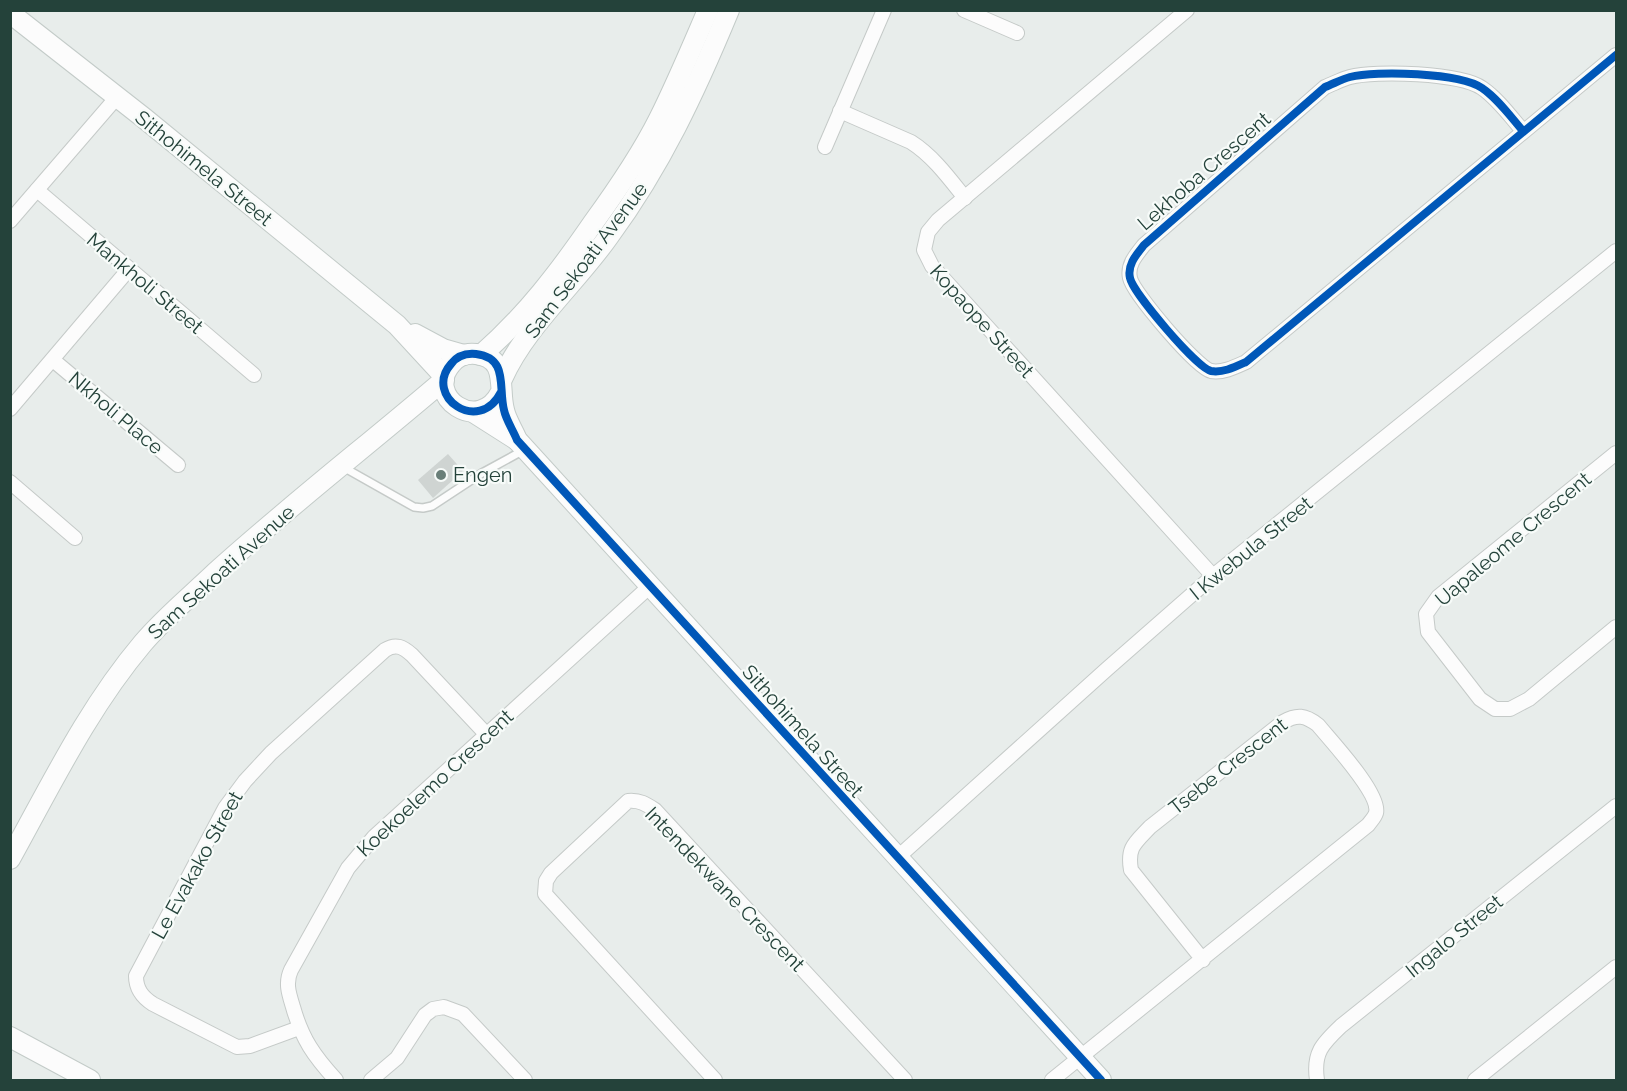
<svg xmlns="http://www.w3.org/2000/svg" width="1627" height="1091" viewBox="0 0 1627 1091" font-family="Raleway,sans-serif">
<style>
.building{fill:#cfd4d2}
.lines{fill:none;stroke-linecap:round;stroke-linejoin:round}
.lane-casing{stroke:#c5cac8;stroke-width:10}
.street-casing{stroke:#c5cac8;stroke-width:16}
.secondary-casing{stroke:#c3cbc8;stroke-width:22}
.lane{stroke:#fcfcfc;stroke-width:7}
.street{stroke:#fcfcfc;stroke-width:14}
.secondary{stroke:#fcfcfc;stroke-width:20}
.cycleway-casing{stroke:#f7fbf9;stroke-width:11}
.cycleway{stroke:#0057b8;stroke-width:8}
.poi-dot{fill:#697e78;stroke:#f7fbf9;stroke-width:2}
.labels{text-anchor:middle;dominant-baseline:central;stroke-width:4.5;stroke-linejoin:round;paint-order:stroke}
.street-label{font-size:20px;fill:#24423a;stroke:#f7fbf9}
.poi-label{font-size:20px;fill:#24423a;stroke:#f7fbf9;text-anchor:start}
</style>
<rect width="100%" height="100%" fill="#e8edeb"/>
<polygon class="building" points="448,454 463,471 433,498 418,480"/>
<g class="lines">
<g class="lane-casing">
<polyline id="lane" points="343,467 414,507 423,508 432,506 482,473 524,450"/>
</g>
<g class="street-casing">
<g id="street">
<polyline points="964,10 1017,33"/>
<polyline points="1187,10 938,220 928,232 924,250 932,266 1213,576"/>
<path d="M840 111 911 142C933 156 949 178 965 198"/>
<path d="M1523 131C1510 116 1498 99 1482 88 1460 73 1376 70 1350 77 1342 79 1333 84 1325 87L1144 245C1136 255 1127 265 1130 278 1133 293 1197 368 1211 371 1223 373 1235 367 1246 362L1616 55"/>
<polyline points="825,147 884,10"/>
<polyline points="37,190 254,375"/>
<polyline points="10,221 117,97"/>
<polyline points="53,360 178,465"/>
<polyline points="10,409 129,269"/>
<polyline points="1616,453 1438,597 1426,614 1428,632 1480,699 1495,709 1510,709 1529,699 1616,627"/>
<polyline points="10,482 75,538"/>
<polyline points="897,858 1107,669 1213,576 1616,251"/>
<path d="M299 1028 250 1046 237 1047 153 1004C142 997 136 989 136 976L225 808 245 781 271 753 385 650C396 643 403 647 412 655L486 734"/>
<path d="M336 1080C314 1056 302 1039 293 1007 289 994 285 983 291 970L348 868 374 837 649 587"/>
<polyline points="371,1080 397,1058 425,1015 433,1009 444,1007 463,1014 525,1080"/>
<path d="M715 1080 545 894 546 881 551 873 628 801C640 800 646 804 655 810L905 1080"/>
<path d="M1052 1080 1368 825C1370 822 1375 817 1376 813 1381 794 1331 741 1318 725 1305 715 1297 714 1283 722L1150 827C1135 843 1127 847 1131 870L1203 960"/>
<path d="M1317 1080C1313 1053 1322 1044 1341 1026L1616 806"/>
<polyline points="1475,1080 1616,967"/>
</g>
</g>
<g class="secondary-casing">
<g id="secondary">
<polyline points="10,13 144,118 397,325 444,376"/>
<polyline points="415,334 443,349 464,355"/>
<path d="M481 355C525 317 560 271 593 223 617 190 641 155 659 119 677 83 692 47 708 10"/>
<path d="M502 379C525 327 576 283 609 236 661 165 695 92 729 10"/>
<path d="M501 392C479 436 423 396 451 364 457 356 466 353 476 354 509 358 498 388 504 410 506 420 513 430 517 440L1101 1080"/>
<polyline points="473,412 517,440"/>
<path d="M10 859C51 785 88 708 143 643 165 617 191 596 215 573 289 506 368 445 444 380"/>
<polyline points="10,1037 90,1080"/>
</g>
</g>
<use href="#lane" class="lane"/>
<use href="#street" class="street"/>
<use href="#secondary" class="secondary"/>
<g class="cycleway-casing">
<g id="cycleway">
<path d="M1523 131C1510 116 1498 99 1482 88 1460 73 1376 70 1350 77 1342 79 1333 84 1325 87L1144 245C1136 255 1127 265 1130 278 1133 293 1197 368 1211 371 1223 373 1235 367 1246 362L1616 55"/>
<path d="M501 392C479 436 423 396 451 364 457 356 466 353 476 354 509 358 498 388 504 410 506 420 513 430 517 440L1101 1080"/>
</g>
</g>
<use href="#cycleway" class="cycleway"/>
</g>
<circle class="poi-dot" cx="441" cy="475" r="6"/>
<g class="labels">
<g class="street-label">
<text transform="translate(204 168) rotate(39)">Sithohimela Street</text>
<text transform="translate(1204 171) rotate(-41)">Lekhoba Crescent</text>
<text transform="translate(586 260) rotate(-53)">Sam Sekoati Avenue</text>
<text transform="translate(145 283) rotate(40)">Mankholi Street</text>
<text transform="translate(982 321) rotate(48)">Kopaope Street</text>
<text transform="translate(116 413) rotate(40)">Nkholi Place</text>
<text transform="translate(1513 539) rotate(-40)">Uapaleome Crescent</text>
<text transform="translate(1251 548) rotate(-39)">I Kwebula Street</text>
<text transform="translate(221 572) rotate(-42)">Sam Sekoati Avenue</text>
<text transform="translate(803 731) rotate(48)">Sithohimela Street</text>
<text transform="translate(1228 766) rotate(-38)">Tsebe Crescent</text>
<text transform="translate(435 783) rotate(-43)">Koekoelemo Crescent</text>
<text transform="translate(197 865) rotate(-61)">Le Evakako Street</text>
<text transform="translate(725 889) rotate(46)">Intendekwane Crescent</text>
<text transform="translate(1454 936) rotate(-39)">Ingalo Street</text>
</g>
<g class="poi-label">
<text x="453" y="475">Engen</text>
</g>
</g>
<rect width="1627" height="1091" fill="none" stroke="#24423a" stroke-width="24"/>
</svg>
